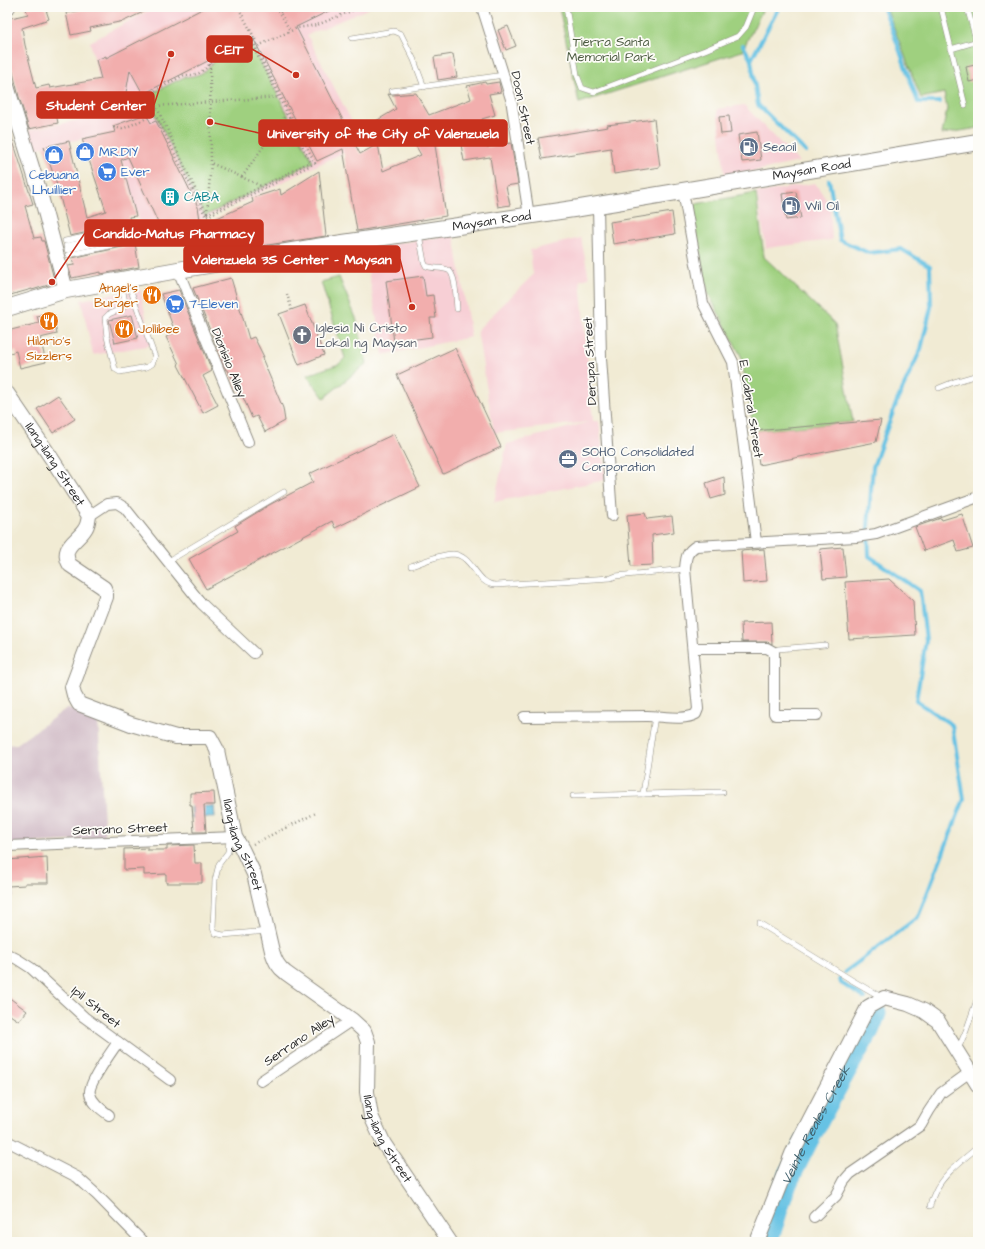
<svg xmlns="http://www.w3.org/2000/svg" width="985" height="1249" viewBox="0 0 985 1249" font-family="'Architects Daughter',sans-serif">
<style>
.built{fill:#f7cfd5}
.industrial{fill:#d2bdc8}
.green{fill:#9fd07f;stroke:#657e55}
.water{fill:#66c2e4;stroke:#487688}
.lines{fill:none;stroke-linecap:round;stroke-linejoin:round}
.stream{stroke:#66c2e4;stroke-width:4}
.river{stroke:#66c2e4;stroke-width:23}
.building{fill:#f2aead}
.lane-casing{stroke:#8e8b80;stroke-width:6}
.street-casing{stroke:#8e8b80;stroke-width:12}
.secondary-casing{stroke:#8e8b80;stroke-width:16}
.primary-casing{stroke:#8e8b80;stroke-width:18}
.path{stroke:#8e8b80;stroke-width:2.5;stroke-dasharray:1 3;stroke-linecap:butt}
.lane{stroke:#fff;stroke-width:5}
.street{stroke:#fff;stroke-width:10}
.secondary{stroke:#fff;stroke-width:14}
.primary{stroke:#fff;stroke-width:16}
.labels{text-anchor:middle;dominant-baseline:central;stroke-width:3.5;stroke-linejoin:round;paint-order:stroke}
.park-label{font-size:13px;fill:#4e5d44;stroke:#fdfcf7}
.street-label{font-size:13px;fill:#2b2b2b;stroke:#fdfcf7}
.service-label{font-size:13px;fill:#4e5e75;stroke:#fdfcf7;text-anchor:start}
.shop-label{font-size:13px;fill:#366cbe;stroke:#fdfcf7;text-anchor:start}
.culture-label{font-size:13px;fill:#0d838f;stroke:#fdfcf7;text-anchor:start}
.food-label{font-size:13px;fill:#c56008;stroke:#fdfcf7;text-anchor:end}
.worship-label{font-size:13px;fill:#5b616d;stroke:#fdfcf7;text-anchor:start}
.water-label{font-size:14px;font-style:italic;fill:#40606c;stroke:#fdfcf7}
.leader{fill:none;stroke:#c8321e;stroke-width:1.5}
.callout-dot{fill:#c8321e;stroke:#fdfcf7;stroke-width:1.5}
.callout{fill:#c8321e;stroke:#c8321e;stroke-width:1.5}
.callout-label{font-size:14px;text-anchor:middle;font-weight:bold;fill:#fff}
</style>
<rect width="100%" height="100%" fill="#fdfcf7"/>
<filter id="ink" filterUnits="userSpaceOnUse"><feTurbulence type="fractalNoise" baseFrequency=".025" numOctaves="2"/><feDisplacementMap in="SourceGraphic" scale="8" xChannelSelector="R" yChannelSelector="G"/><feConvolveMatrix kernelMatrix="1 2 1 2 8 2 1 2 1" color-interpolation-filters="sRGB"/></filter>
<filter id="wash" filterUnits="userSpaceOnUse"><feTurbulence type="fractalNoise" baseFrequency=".012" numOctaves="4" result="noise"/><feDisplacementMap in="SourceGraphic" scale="16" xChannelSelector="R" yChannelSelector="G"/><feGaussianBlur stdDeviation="0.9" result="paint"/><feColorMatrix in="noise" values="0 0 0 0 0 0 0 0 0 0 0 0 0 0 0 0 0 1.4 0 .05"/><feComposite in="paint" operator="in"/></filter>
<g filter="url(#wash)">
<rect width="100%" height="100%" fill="#f1ebd4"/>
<g class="built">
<polygon points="155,7 372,7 307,35 363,143 252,197 146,246 114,132 34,149 29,130 108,114 90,42"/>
<polygon points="744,105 799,162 725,177 717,109"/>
<polygon points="815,183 830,205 832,240 766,248 757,193"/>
<polygon points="454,235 471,337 383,355 364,248"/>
<polygon points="581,238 589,278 580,280 593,421 599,421 606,480 494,502 507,444 589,422 494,433 477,330 533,275 530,250"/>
<polygon points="140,289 152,345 93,355 81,300"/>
</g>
<g class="industrial">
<polygon points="67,708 98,719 105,839 7,844 7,745 17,744"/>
<polygon points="7,860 12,860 14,897 7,897"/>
</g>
<g class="green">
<polygon points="559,7 764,7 742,51 579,103"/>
<polygon points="886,7 978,7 978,128 942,134 947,109 944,93 921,98"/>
<polygon points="250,42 313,162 205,216 158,120 144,97 184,77 193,76 200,74 206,70 215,60"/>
<polygon points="756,193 764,257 835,324 853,422 754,431 741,356 708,293 690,205"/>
<polygon points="339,277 356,318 367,363 324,398 307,375 339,364 345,358 321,282"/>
</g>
<polygon class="water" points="214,806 215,817 192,818 191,807"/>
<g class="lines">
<g class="stream">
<polyline points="883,7 891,26 918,102 940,102"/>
<polyline points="743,45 751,60 758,105 806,152"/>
<polyline points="751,60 779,7"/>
<polyline points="829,180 840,240 869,253 901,249 930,266 931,307 921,349 897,401 873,467 868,526 869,556 920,591 926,640 916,701 952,725 964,799 918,917 845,972"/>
<polyline points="840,979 841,983 865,998"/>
</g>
<path class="river" id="s1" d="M765 1242C774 1226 776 1207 783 1190 808 1135 838 1083 868 1030L875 1013"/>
</g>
<g id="blocks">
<g class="building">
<polygon points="25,7 45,7 49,19 22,28 25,45 36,88 49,85 50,88 101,79 96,60 106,56 106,58 206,7 337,7 296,27 360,154 378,144 383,171 421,155 401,120 377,133 371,124 396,109 388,94 393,95 416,93 429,115 471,99 467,86 485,82 486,84 499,82 501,92 489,94 495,115 482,119 487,147 511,143 518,184 506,186 510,205 498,207 490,157 464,161 459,134 435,145 446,216 357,231 343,149 317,161 253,38 143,94 130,70 124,104 109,112 106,100 55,109 58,123 29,129 19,97 7,48 7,19 28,14"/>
<polygon points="91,7 154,7 124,21 90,28 91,31 71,35 66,13 92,8"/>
<polygon points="508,26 516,46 506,50 498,30"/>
<polygon points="453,54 457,77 438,80 434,57"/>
<polygon points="975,65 978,80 969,82 966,67"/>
<polygon points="146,114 151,123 156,121 198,207 206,256 190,258 185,226 164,236 128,157 121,160 136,216 129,217 135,243 139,267 101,274 101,272 72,278 68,266 74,265 72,258 131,245 133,242 131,227 129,224 126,224 70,236 57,185 44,147 69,141 87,217 106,211 82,139 115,132 113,126"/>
<polygon points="729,116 731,133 721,134 719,117"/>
<polygon points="654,119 660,167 614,174 611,148 542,159 538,138 608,127 607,125"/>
<polygon points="9,128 33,204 25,206 34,238 41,237 42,241 44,241 55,283 32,290 32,289 7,296 7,129"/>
<polygon points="757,132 761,160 742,162 738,135"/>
<polygon points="319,171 326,236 261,246 258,232 222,238 206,223 253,202 252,198 280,189 281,195"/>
<polygon points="796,192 801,218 786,220 782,194"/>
<polygon points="672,212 675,234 613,244 610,222"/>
<polygon points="423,276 426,296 433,295 436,318 430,318 432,337 394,342 386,281"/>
<polygon points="231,278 249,339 254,337 264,357 262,358 283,408 285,421 265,432 257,416 252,418 239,388 237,389 228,370 226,370 193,288"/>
<polygon points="179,290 212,371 203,376 218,405 203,413 178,365 179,364 166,337 175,332 161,294"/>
<polygon points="305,305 324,355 299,365 279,314"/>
<polygon points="52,313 57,334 40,338 46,362 20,368 16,351 7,354 7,331 39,323 37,316"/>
<polygon points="132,315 138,338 115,343 109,320"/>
<polygon points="455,348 501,447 443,474 397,375"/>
<polygon points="58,395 75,419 53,433 37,409"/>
<polygon points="881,420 876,442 759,465 754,431"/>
<polygon points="394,434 420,487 335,528 332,521 206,589 189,559 238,531 235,526 269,505 313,482 309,474"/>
<polygon points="724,477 725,495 711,499 706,483"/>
<polygon points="645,513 647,519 672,516 674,532 652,535 653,565 631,566 627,515"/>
<polygon points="962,514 973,548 958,552 954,540 924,551 915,527 941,518 942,520"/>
<polygon points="843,547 846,577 823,579 820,549"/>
<polygon points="764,549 767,581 743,583 741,551"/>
<polygon points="889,579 913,601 915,635 849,639 845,582"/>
<polygon points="771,622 772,644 767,642 742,642 741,623"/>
<polygon points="214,792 215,805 204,805 206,832 194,832 192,805 190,805 190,793"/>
<polygon points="194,845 195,863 202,863 202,883 166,883 166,874 144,875 144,869 124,870 124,849 147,848 147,850 167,850 167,846"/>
<polygon points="47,857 48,883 25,883 25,885 8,886 7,860"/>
<polygon points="7,996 27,1011 19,1021 7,1013"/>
</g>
</g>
</g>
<g filter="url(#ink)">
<use href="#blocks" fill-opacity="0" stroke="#8e8b80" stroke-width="1"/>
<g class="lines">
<g class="lane-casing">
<g id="lane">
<polyline points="566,7 577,75 582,88 594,92 705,50 738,36 746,27 753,10 753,7"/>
<polyline points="941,7 965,105"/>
<polyline points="967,7 978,47"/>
<polyline points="352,38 394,31 401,34 414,60 424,87"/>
<polyline points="951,49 978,41"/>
<polyline points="392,91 504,75"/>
<path d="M419 234 424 262 426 266C433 269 441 267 448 270 456 273 456 300 457 309"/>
<polyline points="65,241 127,228 129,242 68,255"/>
<polyline points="66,246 127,233"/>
<polyline points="67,250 128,237"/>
<polyline points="123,292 125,302 123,308 109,314 105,318 107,337 115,369 120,372 147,367 152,364 155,357 131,291"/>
<polyline points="939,388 954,382 978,375"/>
<polyline points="167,562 284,492"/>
<path d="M411 566C424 562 439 554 453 554 473 555 476 585 496 585L611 578 616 576 685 569"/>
<polyline points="774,652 778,649 825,645"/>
<polyline points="655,716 643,794 723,792"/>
<polyline points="573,796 643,794"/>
<polyline points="229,838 228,852 219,864 215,880 213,928 215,933 223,935 267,931"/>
<polyline points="759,923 850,979 881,997"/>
<polyline points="958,1049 966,1031 978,997"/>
<path d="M930 1206C931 1201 933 1196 935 1192 943 1174 964 1159 978 1147"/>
</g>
</g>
<g class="street-casing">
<g id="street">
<polyline points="482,7 511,99 529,216"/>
<polyline points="683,191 703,303 733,362 756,542"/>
<polyline points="598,205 601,358 612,516"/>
<polyline points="178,270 248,442"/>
<polyline points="89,516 107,504 117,503 125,508 201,603 254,653"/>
<polyline points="693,648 767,648 774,652 774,713 775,715 817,715"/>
<path d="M524 717C565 717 606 716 647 716 662 716 684 721 696 714L698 709 685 569C686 558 686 552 696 546L856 537 876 534 978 497"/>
<polyline points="7,846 235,837"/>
<polyline points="7,954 17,959 31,968 84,1017 170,1080"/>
<polyline points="261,1081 352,1020"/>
<path d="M109 1115C102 1110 92 1103 90 1094 87 1085 112 1051 118 1042"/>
<polyline points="7,1141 77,1177 97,1195 143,1242"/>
<polyline points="814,1217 836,1196 844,1181 850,1174 921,1125 929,1111 941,1093 970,1072"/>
</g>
</g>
<g class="secondary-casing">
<g id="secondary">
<polyline points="7,7 8,7"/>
<polyline points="7,86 40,193 66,290"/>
<path id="s2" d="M7 393 52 459 89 516C88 521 88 525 85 529 78 541 59 547 70 565L104 588 106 593V597L72 687 74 695 79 704 131 724 176 737H210L217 750 235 837 242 849 254 874 272 951C275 961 278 967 286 973L352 1020 364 1031 368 1042 367 1092 371 1116 384 1144 450 1242"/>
<polyline points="757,1242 792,1154 868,1007 884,998 908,1004 924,1011 938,1021 978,1085"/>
</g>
</g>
<g class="primary-casing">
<g id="primary">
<path id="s3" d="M7 308 66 290 178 270 316 247 580 208 978 142"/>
</g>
</g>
<g class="path">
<polyline points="277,7 290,31"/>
<polyline points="280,12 291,7"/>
<polyline points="255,39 258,46 297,28 317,25 361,7"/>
<polyline points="210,64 211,163 261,186"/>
<polyline points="7,65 9,73"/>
<polyline points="156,106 279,97"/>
<polyline points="155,114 206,217 315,163 252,40"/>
<polyline points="114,127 122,129 156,114"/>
<polyline points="242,177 287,113"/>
<polyline points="207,213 211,163"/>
<polyline points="207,214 159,112 149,94 184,75 192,75 199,73 205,69 214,60 255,39 238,7"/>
<polyline points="207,214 310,162 287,113 250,41"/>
<polyline points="7,285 10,292"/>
<polyline points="287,294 292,310"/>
<polyline points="253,844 316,813"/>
</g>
<use href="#lane" class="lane"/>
<use href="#street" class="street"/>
<use href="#secondary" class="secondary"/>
<use href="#primary" class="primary"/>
</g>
</g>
<defs>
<g id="fuel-disc" transform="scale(1)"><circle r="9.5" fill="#5c6f8a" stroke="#fdfcf7"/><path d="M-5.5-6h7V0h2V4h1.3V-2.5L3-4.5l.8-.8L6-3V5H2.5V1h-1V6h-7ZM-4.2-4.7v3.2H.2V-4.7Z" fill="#fff"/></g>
<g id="shop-disc" transform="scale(1)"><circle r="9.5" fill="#3f7fe0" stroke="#fdfcf7"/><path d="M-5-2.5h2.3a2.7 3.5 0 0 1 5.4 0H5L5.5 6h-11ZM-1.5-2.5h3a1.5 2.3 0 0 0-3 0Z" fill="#fff"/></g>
<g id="supermarket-disc" transform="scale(1)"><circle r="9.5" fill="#3f7fe0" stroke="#fdfcf7"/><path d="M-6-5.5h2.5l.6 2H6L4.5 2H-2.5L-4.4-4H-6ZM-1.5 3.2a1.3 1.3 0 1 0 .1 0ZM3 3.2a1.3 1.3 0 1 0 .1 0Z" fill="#fff"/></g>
<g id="building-disc" transform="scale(1)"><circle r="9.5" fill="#0f9aa8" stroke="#fdfcf7"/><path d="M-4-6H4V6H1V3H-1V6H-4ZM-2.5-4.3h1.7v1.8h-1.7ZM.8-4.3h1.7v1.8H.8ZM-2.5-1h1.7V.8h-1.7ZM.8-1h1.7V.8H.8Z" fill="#fff"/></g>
<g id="restaurant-disc" transform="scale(1)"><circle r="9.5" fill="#e8710a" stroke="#fdfcf7"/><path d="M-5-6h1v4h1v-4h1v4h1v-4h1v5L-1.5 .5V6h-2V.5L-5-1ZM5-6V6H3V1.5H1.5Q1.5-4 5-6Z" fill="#fff"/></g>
<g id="church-disc" transform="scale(1)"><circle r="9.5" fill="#6b7280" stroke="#fdfcf7"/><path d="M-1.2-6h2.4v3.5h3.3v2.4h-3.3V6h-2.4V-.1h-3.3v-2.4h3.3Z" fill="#fff"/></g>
<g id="office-disc" transform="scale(1)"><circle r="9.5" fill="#5c6f8a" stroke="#fdfcf7"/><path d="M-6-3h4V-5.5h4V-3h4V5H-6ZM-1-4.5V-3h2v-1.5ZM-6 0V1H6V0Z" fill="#fff"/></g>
</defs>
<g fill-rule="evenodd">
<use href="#fuel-disc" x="749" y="147"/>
<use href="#shop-disc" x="85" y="152"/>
<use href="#shop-disc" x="54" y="155"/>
<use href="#supermarket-disc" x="107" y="172"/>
<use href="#building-disc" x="170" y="197"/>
<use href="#fuel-disc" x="791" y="206"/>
<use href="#restaurant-disc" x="152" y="295"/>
<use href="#supermarket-disc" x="175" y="304"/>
<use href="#restaurant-disc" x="49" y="321"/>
<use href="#restaurant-disc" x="124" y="329"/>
<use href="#church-disc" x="302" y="335"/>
<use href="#office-disc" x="568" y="459"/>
</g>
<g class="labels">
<g class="park-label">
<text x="611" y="42">Tierra Santa<tspan x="611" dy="15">Memorial Park</tspan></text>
</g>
<g class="street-label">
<text transform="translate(523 108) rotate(78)">Doon Street</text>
<text stroke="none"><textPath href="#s3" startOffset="817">Maysan Road</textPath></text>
<text stroke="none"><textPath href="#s3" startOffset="493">Maysan Road</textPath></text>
<text transform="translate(590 361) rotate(-93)">Derupa Street</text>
<text transform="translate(229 363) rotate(68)">Dionisio Alley</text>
<text transform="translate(751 409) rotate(81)">E. Cabral Street</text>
<text stroke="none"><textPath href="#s2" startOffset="86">Ilang-ilang Street</textPath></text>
<text transform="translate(120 829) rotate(-2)">Serrano Street</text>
<text stroke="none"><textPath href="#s2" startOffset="620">Ilang-ilang Street</textPath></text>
<text transform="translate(96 1007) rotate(39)">Ipil Street</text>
<text transform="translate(299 1040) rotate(-34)">Serrano Alley</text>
<text stroke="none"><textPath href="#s2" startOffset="968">Ilang-ilang Street</textPath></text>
</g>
<g class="service-label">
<text x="763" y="147">Seaoil</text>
<text x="805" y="206">Wil Oil</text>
<text x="582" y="452">SOHO Consolidated<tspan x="582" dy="15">Corporation</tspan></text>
</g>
<g class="shop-label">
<text x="99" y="152">MR.DIY</text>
<text x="121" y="172">Ever</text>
<text x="54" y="175" text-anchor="middle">Cebuana<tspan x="54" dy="15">Lhuillier</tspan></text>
<text x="189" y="304">7-Eleven</text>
</g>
<g class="culture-label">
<text x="184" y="197">CABA</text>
</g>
<g class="food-label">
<text x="138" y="288">Angel's<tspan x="138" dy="15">Burger</tspan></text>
<text x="138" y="329" text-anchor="start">Jollibee</text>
<text x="49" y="341" text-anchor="middle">Hilario's<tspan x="49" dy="15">Sizzlers</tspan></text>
</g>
<g class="worship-label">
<text x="316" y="328">Iglesia Ni Cristo<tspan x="316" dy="15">Lokal ng Maysan</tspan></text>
</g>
<g class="water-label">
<text stroke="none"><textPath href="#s1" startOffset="128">Veinte Reales Creek</textPath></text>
</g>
</g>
<path class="leader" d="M296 75L252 49M171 54L154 105M210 122L259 133M52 282L85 233M412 307L400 259"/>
<g class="callout-dot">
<circle cx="296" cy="75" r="4"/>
<circle cx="171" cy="54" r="4"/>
<circle cx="210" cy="122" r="4"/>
<circle cx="52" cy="282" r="4"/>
<circle cx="412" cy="307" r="4"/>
</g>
<g class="callout">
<rect x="207" y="36" width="45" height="26" rx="4"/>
<rect x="37" y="92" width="117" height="26" rx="4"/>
<rect x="259" y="120" width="248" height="26" rx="4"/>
<rect x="85" y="220" width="178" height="26" rx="4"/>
<rect x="184" y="246" width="216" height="26" rx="4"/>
</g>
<g class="callout-label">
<text x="229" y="54">CEIT</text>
<text x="96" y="110">Student Center</text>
<text x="383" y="138">University of the City of Valenzuela</text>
<text x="174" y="238">Candido-Matus Pharmacy</text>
<text x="292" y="264">Valenzuela 3S Center - Maysan</text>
</g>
<rect width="985" height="1249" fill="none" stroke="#fdfcf7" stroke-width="24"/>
</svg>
